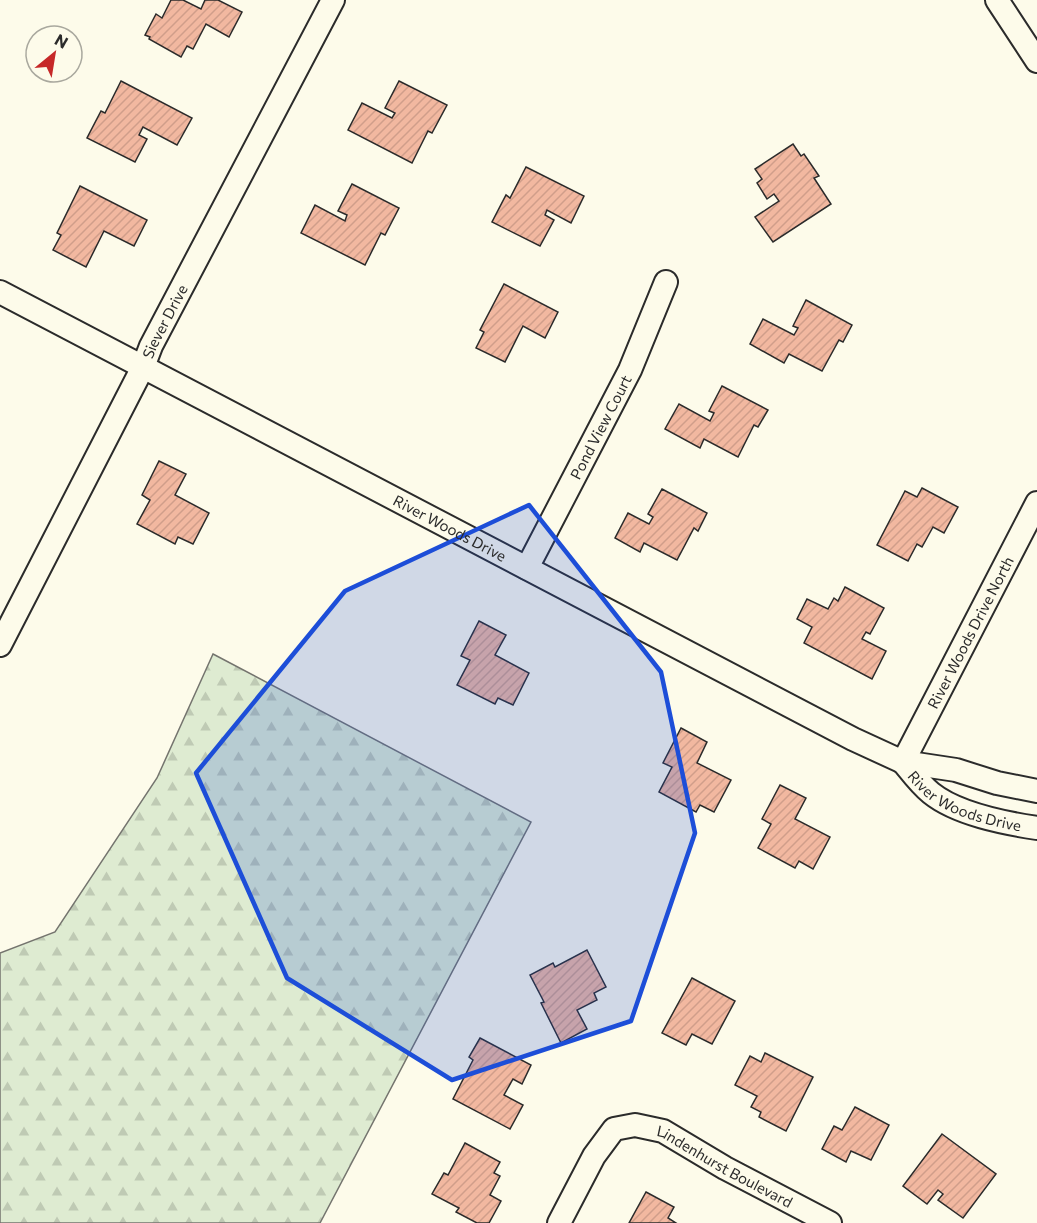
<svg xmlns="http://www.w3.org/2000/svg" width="1037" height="1223" viewBox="0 0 1037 1223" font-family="Commissioner,sans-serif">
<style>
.forest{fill:url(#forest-firs);stroke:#74746e;stroke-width:1.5}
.building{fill:url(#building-hatch);stroke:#2b2b2b;stroke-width:1.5}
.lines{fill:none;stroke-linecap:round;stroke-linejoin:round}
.minor-casing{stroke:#2b2b2b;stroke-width:26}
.minor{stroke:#fdfbea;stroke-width:22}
.marked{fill:#1d4ed8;fill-opacity:0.2;stroke:#1d4ed8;stroke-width:4.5;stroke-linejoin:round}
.labels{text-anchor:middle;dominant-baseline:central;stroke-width:4.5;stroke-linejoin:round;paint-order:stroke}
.street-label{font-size:15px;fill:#2b2b2b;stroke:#fdfbea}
</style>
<defs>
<pattern id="forest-firs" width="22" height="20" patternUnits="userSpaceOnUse" patternTransform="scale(1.5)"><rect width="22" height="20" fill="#deebd1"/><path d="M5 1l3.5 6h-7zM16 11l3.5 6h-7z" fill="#bfcab4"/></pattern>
<pattern id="building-hatch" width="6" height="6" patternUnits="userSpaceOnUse" patternTransform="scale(1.5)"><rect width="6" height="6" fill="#f2b8a0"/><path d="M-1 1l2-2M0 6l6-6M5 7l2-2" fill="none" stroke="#d09e8a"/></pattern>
</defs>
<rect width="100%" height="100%" fill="#fdfbea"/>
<polygon class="forest" points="213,654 531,822 320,1223 0,1223 0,953 55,932 157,778"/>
<g class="building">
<polygon points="171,0 183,0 201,9 205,0 218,0 242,12 229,37 206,24 193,49 187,46 181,57 149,39 150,37 145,35 156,14 162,18"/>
<polygon points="121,81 192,118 177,145 143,127 139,135 147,139 135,162 87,138 101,111 105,113"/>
<polygon points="399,81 447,105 432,133 428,131 412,163 348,130 362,103 392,118 395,113 385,108"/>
<polygon points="793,144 801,156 804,154 819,176 814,178 831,204 773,242 755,217 779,201 774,194 767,199 757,183 762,179 755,169"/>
<polygon points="526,167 584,196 571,223 547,210 545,215 554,220 540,246 492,222 506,195 510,198"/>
<polygon points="352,184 399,208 385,235 381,233 365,265 301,233 315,205 345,221 347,215 338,211"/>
<polygon points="80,186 147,220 134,246 104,231 86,267 53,250 61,235 57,233"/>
<polygon points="504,284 558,312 545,338 523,326 505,362 476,348 484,332 480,330"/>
<polygon points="806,300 852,325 843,342 839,340 822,371 789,354 784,363 750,344 763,319 794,335 798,328 793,326"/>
<polygon points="722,386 768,410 758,427 754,425 738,457 704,439 700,448 665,429 679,404 710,421 714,413 709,411"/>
<polygon points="159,461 186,474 175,495 209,513 193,544 178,537 175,544 137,524 150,500 142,495"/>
<polygon points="922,488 958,507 944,533 933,527 922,547 917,544 908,561 877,545 905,491 917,497"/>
<polygon points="662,489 707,513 698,531 694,528 677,560 644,543 640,552 615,538 628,513 649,524 653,517 648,514"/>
<polygon points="845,587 884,608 870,634 866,632 862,639 886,651 872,679 804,643 812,627 797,619 807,599 828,609 834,598 838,601"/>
<polygon points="479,621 506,635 495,655 529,673 513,705 498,698 495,704 457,685 470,660 461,656"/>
<polygon points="681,728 707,742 697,763 731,780 714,812 700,805 696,812 659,792 672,767 663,763"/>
<polygon points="780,785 806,798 795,819 830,837 813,869 799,861 795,868 758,848 771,824 762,819"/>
<polygon points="587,950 606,987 594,993 597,1000 577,1010 587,1029 561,1043 541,1003 544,1002 530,975 553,963 555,967"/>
<polygon points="692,978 735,1001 712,1044 692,1034 686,1045 662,1033"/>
<polygon points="480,1038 531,1065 522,1084 513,1079 504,1095 523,1105 510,1129 453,1099 473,1060 469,1057"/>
<polygon points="765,1053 813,1077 786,1131 759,1117 761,1112 751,1107 757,1096 735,1085 750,1056 761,1062"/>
<polygon points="855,1107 889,1125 871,1160 851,1151 846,1162 822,1149 834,1126 842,1130"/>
<polygon points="942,1134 996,1174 963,1218 938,1200 943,1194 938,1190 927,1204 903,1186"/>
<polygon points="465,1143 500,1162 494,1173 500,1176 490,1195 501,1201 489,1223 477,1223 456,1212 459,1208 432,1194 444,1173 448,1175"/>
<polygon points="646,1192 674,1207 668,1218 676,1223 629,1223"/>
</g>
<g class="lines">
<g class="minor-casing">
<g id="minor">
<polyline points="997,0 1037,61"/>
<path id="s1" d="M0 292 853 739 903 762 956 770 997 783 1037 791"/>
<path id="s2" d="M527 568 630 370 666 282"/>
<path id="s3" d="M0 645 143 367 151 346 333 0"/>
<path id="s4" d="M903 762 1037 503"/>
<path id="s5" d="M903 762C912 773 920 784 931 793 957 814 1004 823 1037 828"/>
<path id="s6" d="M559 1223 594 1156 614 1129 635 1125 663 1131 725 1168 830 1223"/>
</g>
</g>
<use href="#minor" class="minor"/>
</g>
<path class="marked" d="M529 505 661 672 695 833 631 1021 452 1080 287 978 196 773 345 591Z"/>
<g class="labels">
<g class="street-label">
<text stroke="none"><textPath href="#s3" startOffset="363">Siever Drive</textPath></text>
<text stroke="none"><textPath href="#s2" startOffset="159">Pond View Court</textPath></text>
<text stroke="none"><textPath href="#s1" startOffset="508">River Woods Drive</textPath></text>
<text stroke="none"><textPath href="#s4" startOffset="146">River Woods Drive North</textPath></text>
<text stroke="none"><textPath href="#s5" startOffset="76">River Woods Drive</textPath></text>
<text stroke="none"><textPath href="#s6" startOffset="230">Lindenhurst Boulevard</textPath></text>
</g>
</g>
<g transform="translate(54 54) rotate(30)"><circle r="28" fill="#fdfbea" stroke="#a9a89e" stroke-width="1.5"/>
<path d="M0-4.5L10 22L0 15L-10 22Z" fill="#c62828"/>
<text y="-9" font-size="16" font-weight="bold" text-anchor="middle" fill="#2b2b2b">N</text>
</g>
</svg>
